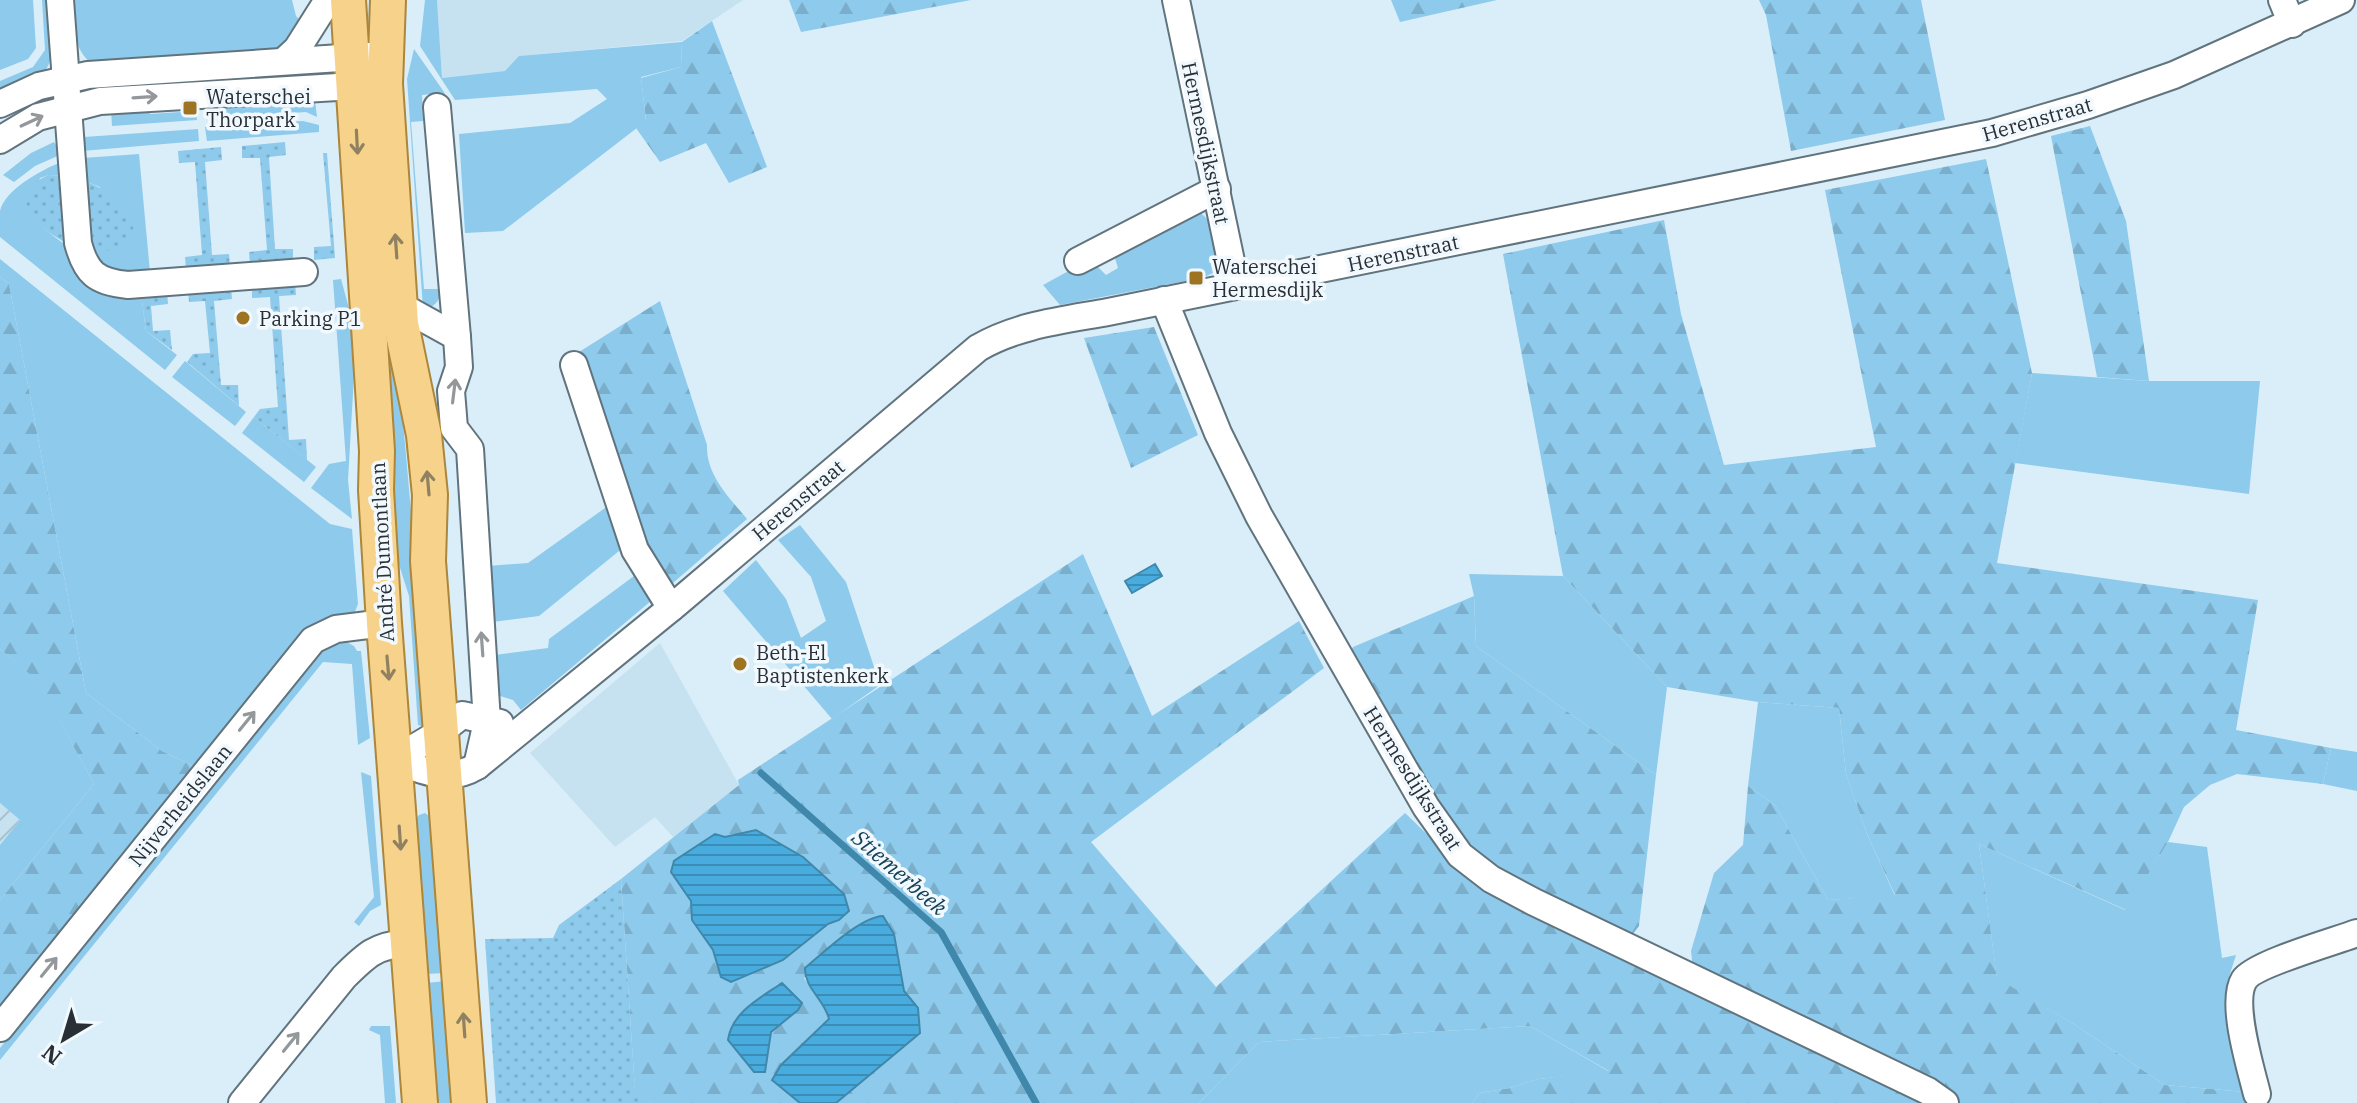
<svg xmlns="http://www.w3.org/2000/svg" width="2357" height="1103" viewBox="0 0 2357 1103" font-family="'IBM Plex Serif',serif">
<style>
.built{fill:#c6e2f1}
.industrial{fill:url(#industrial-furrows)}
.grass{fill:#8ecaeb}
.forest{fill:url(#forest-firs);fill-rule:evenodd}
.park{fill:url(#park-dots)}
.water{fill:url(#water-rules);stroke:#3f88ab;stroke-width:2}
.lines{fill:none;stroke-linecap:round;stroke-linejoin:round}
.stream{stroke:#3f88ab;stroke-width:7}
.minor-casing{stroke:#61747e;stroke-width:30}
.major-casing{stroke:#ab863b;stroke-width:38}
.minor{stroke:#fff;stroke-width:26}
.major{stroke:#f7d28b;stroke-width:34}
.oneway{stroke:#94989a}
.oneway2{stroke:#908160}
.poi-dot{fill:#9e7423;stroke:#f1f9fe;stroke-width:3}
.labels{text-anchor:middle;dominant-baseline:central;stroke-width:7;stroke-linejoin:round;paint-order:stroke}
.poi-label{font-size:20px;fill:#293035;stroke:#f1f9fe;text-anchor:start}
.street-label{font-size:20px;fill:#293035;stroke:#f1f9fe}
.water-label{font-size:22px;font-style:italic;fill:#164156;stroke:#f1f9fe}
</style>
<defs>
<pattern id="industrial-furrows" width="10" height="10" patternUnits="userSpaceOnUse" patternTransform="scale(2)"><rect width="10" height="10" fill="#c6e2f1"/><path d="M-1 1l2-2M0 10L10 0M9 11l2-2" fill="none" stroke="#aac2cf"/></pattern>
<pattern id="forest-firs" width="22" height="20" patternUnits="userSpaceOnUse" patternTransform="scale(2)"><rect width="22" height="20" fill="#8ecaeb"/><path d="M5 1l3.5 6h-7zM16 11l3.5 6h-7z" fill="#7aaeca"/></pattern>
<pattern id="park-dots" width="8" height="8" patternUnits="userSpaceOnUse" patternTransform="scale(2)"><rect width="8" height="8" fill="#8ecaeb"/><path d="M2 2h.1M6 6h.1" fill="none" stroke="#7aaeca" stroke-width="1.8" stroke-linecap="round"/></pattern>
<pattern id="water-rules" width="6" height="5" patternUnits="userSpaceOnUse" patternTransform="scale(2)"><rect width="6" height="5" fill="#48adde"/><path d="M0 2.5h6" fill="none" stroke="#3c8db5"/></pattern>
</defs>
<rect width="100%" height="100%" fill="#d9eef9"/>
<g class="built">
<polygon points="437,0 743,0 682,41 520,56 505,71 442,78"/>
<polygon points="660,643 739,785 674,838 655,817 615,847 530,753"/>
</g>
<polygon class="industrial" points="0,803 20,820 0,845"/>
<g class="grass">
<polygon points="0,0 33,0 36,48 28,59 0,70"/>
<path d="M42 0H47C49 21 60 60 41 75 29 84 13 90 0 96V81L33 67 45 50Z"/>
<path d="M72 0H292L296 16 305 25 280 49 260 54 93 64C73 52 73 22 72 0Z"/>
<polygon points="425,0 437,0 442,78 505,71 519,56 682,42 681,67 641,77 646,121 503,231 465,233 459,134 570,123 607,99 597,89 455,100 420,46"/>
<path d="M414 49 444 92 448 103 433 104 432 94 422 95 423 121 411 122 424 289H440C442 299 434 309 423 308L407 79Z"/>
<polygon points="315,101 317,117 306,112 205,119 204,104"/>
<polygon points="149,108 150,114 196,111 197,120 112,126 111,110"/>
<polygon points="303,121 319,125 319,132 207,141 205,127"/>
<polygon points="198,129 199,141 82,151 84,137"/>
<polygon points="54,142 62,154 35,166 14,182 3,175 31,153"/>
<path d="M373 149C396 342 417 534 424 727L418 725 409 596 395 552Z"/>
<path d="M139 154 150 272C126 273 108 277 92 255L100 187 85 181 83 158Z"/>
<path d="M61 162 64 176 49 175 40 178 30 213C47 238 113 275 141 294L146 331 177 355 165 370 0 237C0 229 0 218 0 211 5 189 42 170 61 162Z"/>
<path d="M1198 212C1216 220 1222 254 1215 272L1202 278 1060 305 1043 285 1074 268 1096 265 1106 275 1118 268 1115 258 1121 251Z"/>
<polygon points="0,259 330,524 352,529 358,604 354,614 195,767 162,751 86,693 9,284 0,277"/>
<polygon points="341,279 353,323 355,358 348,480 352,519 311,488 329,464 346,461 333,280"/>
<polygon points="185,361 246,412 235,426 172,377"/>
<polygon points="2032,373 2149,381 2260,381 2249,494 2015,463"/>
<polygon points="254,417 316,467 304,482 242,433"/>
<polygon points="612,503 620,538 619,551 539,616 492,622 488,566 528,563"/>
<polygon points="800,525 846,582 880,685 832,719 723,591 756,560 786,599 801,638 826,621 811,577 778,540"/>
<polygon points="1469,574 1563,576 1667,687 1656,775 1476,646 1474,596"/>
<polygon points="634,576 651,601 521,710 513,700 500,696 495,655 548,648 549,639"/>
<polygon points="343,640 354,646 357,651 361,651 370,738 358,745 352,664 323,662 0,1060 0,1048 324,647"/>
<polygon points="0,649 38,680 94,784 0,900 0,845 20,820 0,803"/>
<polygon points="1758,702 1839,708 1846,774 1867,834 1895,896 1828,900 1775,805 1748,786"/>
<polygon points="2331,748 2357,752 2357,791 2323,784"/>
<polygon points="361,772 371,776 381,905 370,911 359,926 354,922 374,897"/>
<polygon points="425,813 434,820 446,973 425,974 414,822 419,815"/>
<polygon points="2168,842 2207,847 2222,958 2236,955 2227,983 2246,1092 2165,1085 2072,1023 1997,979 1979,844 2125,910"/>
<polygon points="446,981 455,1103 435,1103 426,983"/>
<polygon points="371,1026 390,1026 396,1103 385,1103 380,1035 369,1030"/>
<polygon points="1530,1026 1610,1072 1538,1079 1510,1088 1479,1093 1472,1103 1199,1103 1259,1042"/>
</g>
<g class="forest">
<polygon points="789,0 971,0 801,32"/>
<polygon points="1391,0 1497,0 1400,22"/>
<polygon points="1759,0 1921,0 1945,120 1791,151 1766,15"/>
<polygon points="712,21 767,167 729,183 706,143 660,162 636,128 646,120 641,78 681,67 682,42"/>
<polygon points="2090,126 2126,221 2149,381 2097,377 2051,136"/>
<polygon points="1986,159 2032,373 1997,563 2258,600 2236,730 2331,748 2323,784 2237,774 2210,785 2184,807 2168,842 2126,910 1979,844 1997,978 2072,1023 2165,1085 2246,1092 2251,1103 1956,1103 1693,969 1691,951 1714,873 1743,845 1748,786 1775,805 1828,900 1895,895 1867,834 1846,774 1839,708 1758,702 1667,687 1563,576 1503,254 1664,220 1681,314 1724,465 1876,447 1825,190"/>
<polygon points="0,277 9,284 86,693 162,751 195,767 0,1020 0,900 94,784 38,681 0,649"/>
<path d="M660 301 707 445C706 475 729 497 747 519L666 589 630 516 579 352Z"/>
<polygon points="1154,327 1198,435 1131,468 1084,338"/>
<path d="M1083 554 1152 716 1299 621 1324 668 1091 842 1216 987 1405 813 1462 868 1928 1103H1472L1479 1093 1510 1088 1538 1079 1609 1071 1530 1026 1259 1042 1199 1103H836L920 1033 918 1008 904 991 894 934 882 916 875 917 804 978 827 1010 829 1019 781 1065 772 1080 800 1103H652L635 1091 621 879 739 785 738 780ZM756 830 803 857 844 894 839 920 721 977 713 951 692 920 691 901 725 837ZM798 1010 771 1032 754 1072 728 1040Z"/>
<polygon points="1474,596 1476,646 1656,775 1639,926 1629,939 1531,893 1448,831 1348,656 1353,647"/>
</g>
<g class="park">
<polygon points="285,142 286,155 269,157 275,249 293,249 293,262 250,265 249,252 267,250 260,158 242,158 242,146"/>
<polygon points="221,147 222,160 205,162 212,255 229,254 230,267 186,269 185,257 202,255 195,162 179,163 178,151"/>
<polygon points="323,153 327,153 335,258 314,260 314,247 331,246"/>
<path d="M49 175 64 176 69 245C58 238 45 231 36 221 18 203 28 182 49 175Z"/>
<path d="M85 181C106 189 121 201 134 220 133 250 115 253 90 250Z"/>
<polygon points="295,282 296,295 279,296 289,440 306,439 307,460 254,417 260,409 278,407 270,297 252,298 252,286"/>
<polygon points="231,287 232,299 214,301 221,385 238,385 239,406 187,362 193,354 210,353 205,301 189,302 188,290"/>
<polygon points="167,291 168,304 151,306 153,331 170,330 172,350 146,331 141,294"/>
<polygon points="621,879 635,1090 652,1103 496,1103 485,939 553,938 559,925"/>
</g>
<g class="water">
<polygon points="1155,564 1162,576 1132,593 1125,581"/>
<polygon points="756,830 803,857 844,894 849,911 839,920 828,924 783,960 731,982 721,977 713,950 692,920 691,901 671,872 674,861 715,834 725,837"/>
<path d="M883 916 894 934 904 991 918 1008 920 1033 836 1103H800L772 1080 781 1065 829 1019C825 1000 804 988 805 968 823 953 860 917 883 916Z"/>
<path d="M782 983 802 1003 798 1010 771 1032 765 1072H754L728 1040C732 1012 760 998 782 983Z"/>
</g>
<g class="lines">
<polyline class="stream" points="761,773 941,932 1036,1103"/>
<g class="minor-casing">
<g id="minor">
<path d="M60 0 78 243C86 273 96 282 128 285L304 272"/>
<polyline points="1176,0 1236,285"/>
<polyline points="2282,0 2292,24"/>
<polyline points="285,60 297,49 328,0"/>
<polyline points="0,104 39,86 88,75 370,56"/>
<polyline points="437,107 457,337 459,367 451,391 454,428 470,449 487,722 477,766"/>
<polyline points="0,140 38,117 100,101 371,85"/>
<polyline points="1078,261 1217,189"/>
<polyline points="1164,300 1218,433 1259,516 1426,807 1460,855 1491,879 1534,902 1928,1091 1945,1103"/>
<polyline points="401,306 457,337"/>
<polyline points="574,365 635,550 671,608"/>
<path d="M394 760C423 770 448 784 477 766L676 604 978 348C1017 325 1064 320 1108 312L1992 133 2088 105 2174 75 2341 0"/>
<polyline points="394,760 439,733 462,715 500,723"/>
<polyline points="0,1028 313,640 336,629 384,623"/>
<path d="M2257 1094C2251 1069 2230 1003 2244 980 2254 964 2336 941 2357 933"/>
<path d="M242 1103 344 977C366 955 376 945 408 943"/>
</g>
</g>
<g class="major-casing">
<g id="major">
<polyline points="348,0 377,451 376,490 384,623 420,1103"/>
<polyline points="388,0 385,84 401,324 424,435 430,495 428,561 469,1103"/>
</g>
</g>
<use href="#minor" class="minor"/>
<use href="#major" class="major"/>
</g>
<defs><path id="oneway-shaft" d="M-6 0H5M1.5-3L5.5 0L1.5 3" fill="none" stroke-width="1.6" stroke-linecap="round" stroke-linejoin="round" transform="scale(2)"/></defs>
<g class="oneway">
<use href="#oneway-shaft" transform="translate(145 97) rotate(-4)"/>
<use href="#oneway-shaft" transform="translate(32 121) rotate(-25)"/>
<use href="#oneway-shaft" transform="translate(454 391) rotate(-83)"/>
<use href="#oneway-shaft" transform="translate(482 644) rotate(-94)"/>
<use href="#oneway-shaft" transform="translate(247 721) rotate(-51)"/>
<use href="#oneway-shaft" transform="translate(49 967) rotate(-51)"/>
<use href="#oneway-shaft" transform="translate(291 1042) rotate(-51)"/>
</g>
<g class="oneway2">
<use href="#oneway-shaft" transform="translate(357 142) rotate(87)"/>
<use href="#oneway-shaft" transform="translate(396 246) rotate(-94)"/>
<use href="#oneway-shaft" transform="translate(428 483) rotate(-95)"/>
<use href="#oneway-shaft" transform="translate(388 668) rotate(85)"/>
<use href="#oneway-shaft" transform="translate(400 838) rotate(86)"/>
<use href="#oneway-shaft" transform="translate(464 1025) rotate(-94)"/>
</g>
<g class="poi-dot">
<rect x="182" y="100" width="16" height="16" rx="4"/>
<rect x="1188" y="270" width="16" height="16" rx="4"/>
<circle cx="243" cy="318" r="8"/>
<circle cx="740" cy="664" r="8"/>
</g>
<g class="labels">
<g class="poi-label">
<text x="206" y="96">Waterschei<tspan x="206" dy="23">Thorpark</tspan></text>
<text x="1212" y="266">Waterschei<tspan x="1212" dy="23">Hermesdijk</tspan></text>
<text x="259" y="318">Parking P1</text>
<text x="756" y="652">Beth-El<tspan x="756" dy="23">Baptistenkerk</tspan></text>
</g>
<g class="street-label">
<text transform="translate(2037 119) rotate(-16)">Herenstraat</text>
<text transform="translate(1206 143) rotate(78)">Hermesdijkstraat</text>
<text transform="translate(1403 253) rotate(-12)">Herenstraat</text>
<text transform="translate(798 500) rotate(-40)">Herenstraat</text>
<text transform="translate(382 552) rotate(-93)">André Dumontlaan</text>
<text transform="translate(1413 778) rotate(58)">Hermesdijkstraat</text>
<text transform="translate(180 805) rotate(-51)">Nijverheidslaan</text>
</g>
<g class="water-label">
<text transform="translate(900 872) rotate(41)">Stiemerbeek</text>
</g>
</g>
<g transform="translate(64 1039) rotate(218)" stroke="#f1f9fe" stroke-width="6" paint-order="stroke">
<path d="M0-6L14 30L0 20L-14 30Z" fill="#293035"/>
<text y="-12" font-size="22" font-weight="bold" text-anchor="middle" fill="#293035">N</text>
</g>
</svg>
